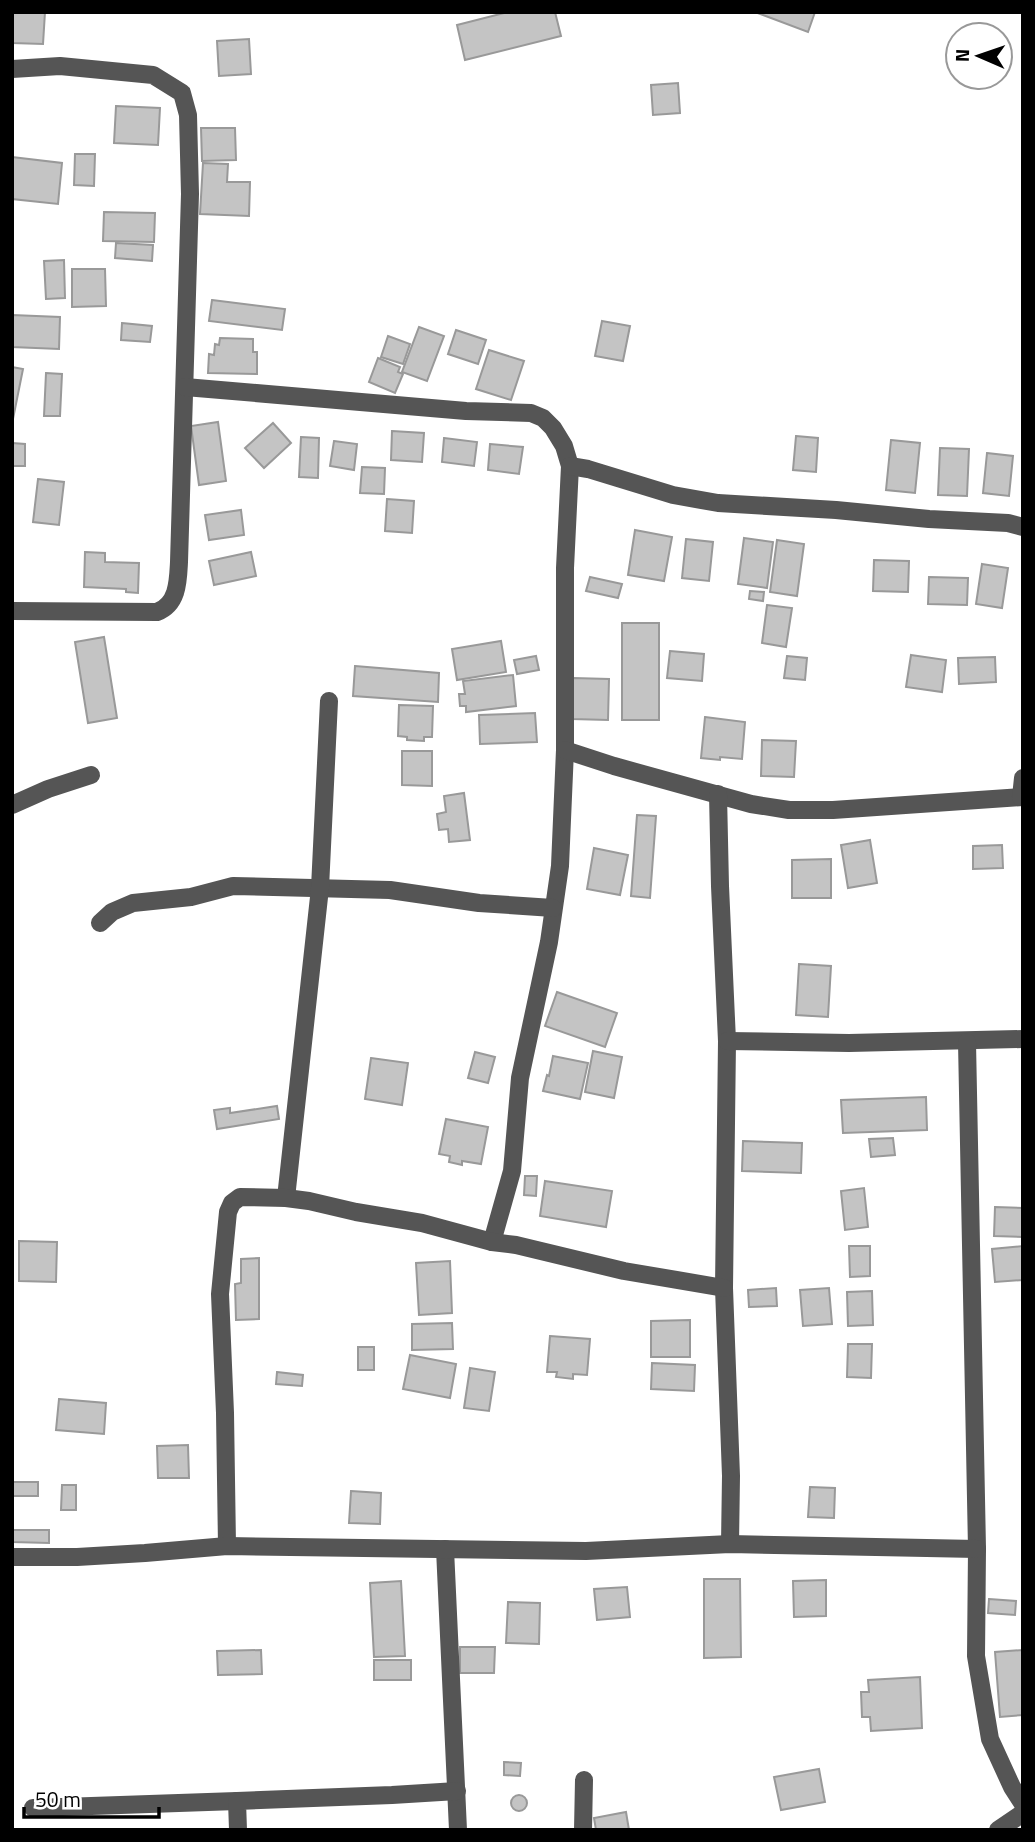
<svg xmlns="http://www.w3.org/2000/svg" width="1035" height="1842" viewBox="0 0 1035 1842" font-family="'Titillium Web',sans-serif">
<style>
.building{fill:#c4c4c4;stroke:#999;stroke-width:2}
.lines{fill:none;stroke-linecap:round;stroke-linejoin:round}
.minor{stroke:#555;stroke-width:18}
</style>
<rect width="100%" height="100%" fill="#fff"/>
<g class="building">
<polygon points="13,12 45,12 43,44 12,43"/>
<polygon points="508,12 555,12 561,36 465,60 457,25"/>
<polygon points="755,12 815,12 808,32"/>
<polygon points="249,39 251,74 219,76 217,41"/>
<polygon points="678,83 680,113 653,115 651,85"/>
<polygon points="116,106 160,108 158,145 114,143"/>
<polygon points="201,128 235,128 236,160 202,161"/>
<polygon points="75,154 95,154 94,186 74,185"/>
<polygon points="12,157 62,163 58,204 12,199"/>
<polygon points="203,163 228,164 227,182 250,182 249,216 200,214"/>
<polygon points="104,212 155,213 154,242 103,241"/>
<polygon points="116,243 153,245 152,261 115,258"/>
<polygon points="64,260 65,298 46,299 44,261"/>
<polygon points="72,269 105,269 106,306 72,307"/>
<polygon points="212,300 285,309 282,330 209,321"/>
<polygon points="12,315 60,317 59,349 12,347"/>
<polygon points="602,321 630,326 623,361 595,356"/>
<polygon points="122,323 152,326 150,342 121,340"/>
<polygon points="419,327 444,336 427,381 402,372"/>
<polygon points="456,330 486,340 478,364 448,354"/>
<polygon points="388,336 410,344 403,364 381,357"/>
<polygon points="220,338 253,339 253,352 257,352 257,374 208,373 209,354 214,355 215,344 219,345"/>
<polygon points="489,350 524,361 511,400 476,389"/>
<polygon points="378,358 400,367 398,372 403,374 395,393 369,382"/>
<polygon points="12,367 23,369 13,419 12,419"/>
<polygon points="46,373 62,374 60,416 44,416"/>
<polygon points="218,422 226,481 199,485 191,426"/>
<polygon points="273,423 291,443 264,468 245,448"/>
<polygon points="392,431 424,433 422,462 391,460"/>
<polygon points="796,436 818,438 816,472 793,470"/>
<polygon points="301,437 319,438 318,478 299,477"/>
<polygon points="444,438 477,442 474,466 442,462"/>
<polygon points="891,440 920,443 915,493 886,490"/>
<polygon points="334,441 357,444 354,470 330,466"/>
<polygon points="12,443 25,444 25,466 12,466"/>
<polygon points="490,444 523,447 519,474 488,470"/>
<polygon points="940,448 969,449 967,496 938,495"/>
<polygon points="987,453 1013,456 1009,496 983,493"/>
<polygon points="362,467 385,468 384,494 360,493"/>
<polygon points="38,479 64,482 59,525 33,522"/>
<polygon points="387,499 414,501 412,533 385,531"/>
<polygon points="241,510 244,535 209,540 205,515"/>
<polygon points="635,530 672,537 664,581 628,575"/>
<polygon points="744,538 773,542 767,588 738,584"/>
<polygon points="686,539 713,542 709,581 682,578"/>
<polygon points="777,540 804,544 797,596 770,592"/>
<polygon points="85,552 105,553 105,562 139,563 138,593 126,592 126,589 84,587"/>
<polygon points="251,552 256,576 214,585 209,561"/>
<polygon points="874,560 909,561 908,592 873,591"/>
<polygon points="982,564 1008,568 1002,608 976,604"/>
<polygon points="590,577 622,584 618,598 586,591"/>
<polygon points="929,577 968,578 967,605 928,604"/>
<polygon points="750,591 764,592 763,601 749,599"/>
<polygon points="767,605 792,608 786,647 762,643"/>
<rect x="622" y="623" width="37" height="97"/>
<polygon points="104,637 117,718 88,723 75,642"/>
<polygon points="501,641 506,672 457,680 452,649"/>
<polygon points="670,651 704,654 702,681 667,678"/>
<polygon points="911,655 946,660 942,692 906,687"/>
<polygon points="536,656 539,670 517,674 514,660"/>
<polygon points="787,656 807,658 805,680 784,678"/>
<polygon points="995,657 996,682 959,684 958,658"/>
<polygon points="355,666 439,673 438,702 353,696"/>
<polygon points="513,675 516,706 466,712 466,706 460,706 459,694 465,694 463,681"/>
<polygon points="573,678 609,679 608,720 572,719"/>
<polygon points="399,705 433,706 432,737 424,737 424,741 407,740 407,737 398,736"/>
<polygon points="535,713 537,742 480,744 479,715"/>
<polygon points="705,717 745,722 742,759 720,757 720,760 701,758"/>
<polygon points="762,740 796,741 794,777 761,776"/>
<polygon points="402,751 432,751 432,786 402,785"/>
<polygon points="464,793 470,840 449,842 448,829 439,830 437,814 446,812 444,796"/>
<polygon points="637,815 656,816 650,898 631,896"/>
<polygon points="870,840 877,883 848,888 841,845"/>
<polygon points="1002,845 1003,868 973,869 973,846"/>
<polygon points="594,848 628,855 620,895 587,889"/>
<polygon points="831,859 831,898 792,898 792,860"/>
<polygon points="799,964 831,966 828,1017 796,1015"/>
<polygon points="557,992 617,1013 605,1047 545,1026"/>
<polygon points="593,1051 622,1057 614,1098 585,1092"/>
<polygon points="475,1052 495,1057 488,1083 468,1078"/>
<polygon points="553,1056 588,1063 580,1099 543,1091 547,1075 549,1076"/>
<polygon points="371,1058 408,1063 402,1105 365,1099"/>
<polygon points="926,1097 927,1130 843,1133 841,1100"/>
<polygon points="277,1106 279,1119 217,1129 214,1110 230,1108 230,1113"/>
<polygon points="446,1119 488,1127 481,1164 462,1161 462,1165 449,1162 450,1156 439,1154"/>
<polygon points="893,1138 895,1155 871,1157 869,1139"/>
<polygon points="743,1141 802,1143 801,1173 742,1171"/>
<polygon points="525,1176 537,1176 536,1196 524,1195"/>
<polygon points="545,1181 612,1191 606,1227 540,1216"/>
<polygon points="864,1188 868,1227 845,1230 841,1191"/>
<polygon points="995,1207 1023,1208 1023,1237 994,1236"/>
<polygon points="19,1241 57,1242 56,1282 19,1281"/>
<polygon points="849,1246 870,1246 870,1276 850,1277"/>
<polygon points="1023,1246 1023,1280 995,1282 992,1249"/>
<polygon points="259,1258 259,1319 236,1320 235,1284 241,1283 241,1259"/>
<polygon points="450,1261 452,1313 419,1315 416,1263"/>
<polygon points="776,1288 777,1306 749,1307 748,1290"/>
<polygon points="829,1288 832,1324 803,1326 800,1290"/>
<polygon points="872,1291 873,1325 848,1326 847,1292"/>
<polygon points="690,1320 690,1357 651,1357 651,1321"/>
<polygon points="452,1323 453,1349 412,1350 412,1324"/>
<polygon points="550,1336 590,1339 587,1375 573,1374 573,1379 556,1377 557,1372 547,1372"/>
<polygon points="848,1344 872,1344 871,1378 847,1377"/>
<rect x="358" y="1347" width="16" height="23"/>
<polygon points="410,1355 456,1364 450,1398 403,1389"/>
<polygon points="652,1363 695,1365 694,1391 651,1389"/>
<polygon points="470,1368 495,1372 489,1411 464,1408"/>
<polygon points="277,1372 303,1375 302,1386 276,1384"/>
<polygon points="59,1399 106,1403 104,1434 56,1430"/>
<polygon points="188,1445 189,1478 158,1478 157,1446"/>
<rect x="12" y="1482" width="26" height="14"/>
<polygon points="62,1485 76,1485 76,1510 61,1510"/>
<polygon points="810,1487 835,1488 834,1518 808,1517"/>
<polygon points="351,1491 381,1493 380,1524 349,1523"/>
<polygon points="12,1530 49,1530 49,1543 12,1542"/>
<polygon points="704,1579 740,1579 741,1657 704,1658"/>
<polygon points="826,1580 826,1616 794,1617 793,1581"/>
<polygon points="401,1581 405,1656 374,1657 370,1583"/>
<polygon points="627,1587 630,1617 597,1620 594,1589"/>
<polygon points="989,1599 1016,1601 1015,1615 988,1613"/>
<polygon points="508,1602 540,1603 539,1644 506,1643"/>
<polygon points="460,1647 495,1647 494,1673 460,1673"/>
<polygon points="261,1650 262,1674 218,1675 217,1651"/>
<polygon points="1023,1650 1023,1715 1000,1717 995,1652"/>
<rect x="374" y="1660" width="37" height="20"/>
<polygon points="920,1677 922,1728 871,1731 870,1717 862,1717 861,1692 869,1692 868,1680"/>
<polygon points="504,1762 521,1763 520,1776 504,1775"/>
<polygon points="819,1769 825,1802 781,1810 774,1777"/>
<circle cx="519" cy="1803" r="8"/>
<polygon points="626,1812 629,1830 596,1830 594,1818"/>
</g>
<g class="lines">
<g class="minor">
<path d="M12 69 60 66 153 75 182 93 188 115 190 194 179 562C178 581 178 604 157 612L12 611"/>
<polyline points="185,387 466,411 531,413 543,418 553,428 564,446 570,466 565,568 565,750 560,866 549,942 520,1078 512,1171 492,1242"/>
<polyline points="570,466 588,469 673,495 718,503 836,510 929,519 1008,523 1023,527"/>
<polyline points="565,750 614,766 751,804 789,810 833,810 1023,797"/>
<polyline points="718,794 720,886 727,1041 724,1288 731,1476 730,1544"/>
<polyline points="1021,797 1023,778"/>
<polyline points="12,805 48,789 91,775"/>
<polyline points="100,923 112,912 133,903 191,897 233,886 390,890 479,903 553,908"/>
<polyline points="727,1041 849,1043 1023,1039"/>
<polyline points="967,1042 977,1549 976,1656 990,1739 1012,1787 1023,1804"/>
<polyline points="286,1198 320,888 329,701"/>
<polyline points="227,1546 225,1413 220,1294 228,1212 232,1203 240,1197 286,1198 309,1201 356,1212 422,1223 492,1242 516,1245 624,1271 724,1288"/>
<polyline points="445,1549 458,1830"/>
<polyline points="12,1557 77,1557 145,1553 227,1546 586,1551 730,1544 977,1549"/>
<polyline points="33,1808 237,1801"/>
<polyline points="238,1830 237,1801 392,1795 457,1791"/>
<polyline points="583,1830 584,1780"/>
<polyline points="998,1830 1023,1813"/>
</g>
</g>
<rect width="1035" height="1842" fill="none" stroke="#000000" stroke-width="28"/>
<g transform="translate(979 56) rotate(272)"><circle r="33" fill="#ffffff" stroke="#999999" stroke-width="2"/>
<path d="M0-5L12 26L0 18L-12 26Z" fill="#000000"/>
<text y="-10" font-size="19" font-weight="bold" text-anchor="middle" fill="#000000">N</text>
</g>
<path d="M24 1807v10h135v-10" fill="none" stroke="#000000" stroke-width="3.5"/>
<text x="35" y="1807" font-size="21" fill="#000000" stroke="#ffffff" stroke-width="5" paint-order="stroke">50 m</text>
</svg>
